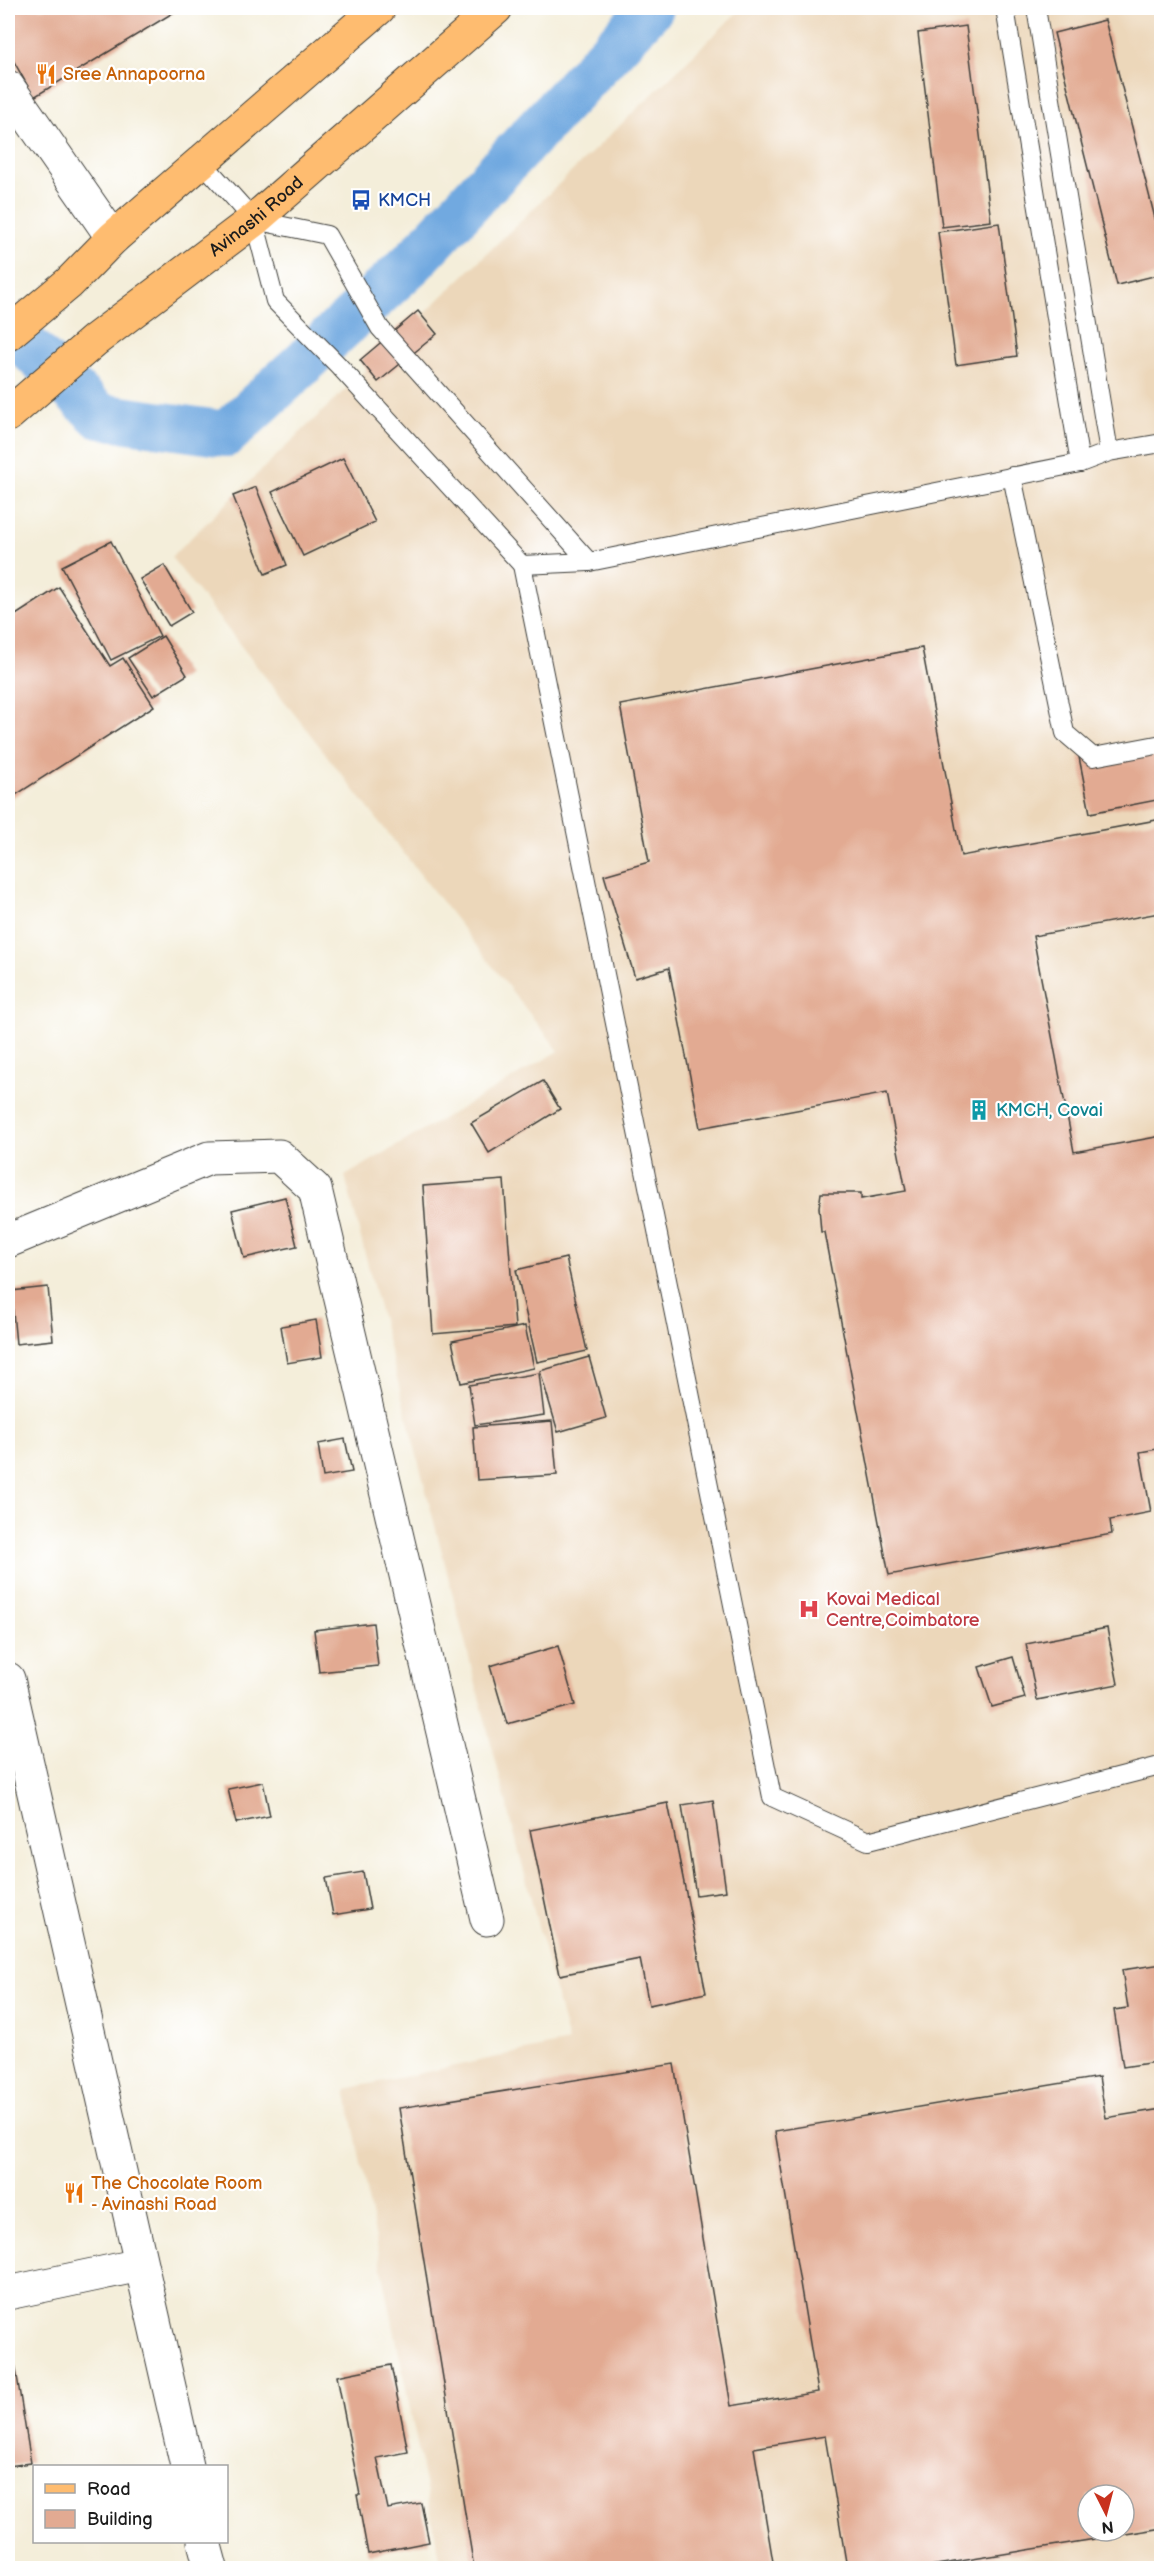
<svg xmlns="http://www.w3.org/2000/svg" width="1169" height="2576" viewBox="0 0 1169 2576" font-family="'Balsamiq Sans',sans-serif">
<style>
.built{fill:#ecd7ba;fill-rule:evenodd}
.lines{fill:none;stroke-linecap:round;stroke-linejoin:round}
.canal{stroke:#71a9e0;stroke-width:46}
.building{fill:#e2aa92;fill-rule:evenodd}
.lane-casing{stroke:#3c3c38;stroke-width:20}
.street-casing{stroke:#3c3c38;stroke-width:35}
.primary-casing{stroke:#3c3c38;stroke-width:35}
.lane{stroke:#fff;stroke-width:18}
.street{stroke:#fff;stroke-width:33}
.primary{stroke:#febc70;stroke-width:33}
.labels{text-anchor:middle;dominant-baseline:central;stroke-width:4.5;stroke-linejoin:round;paint-order:stroke}
.food-label{font-size:18px;fill:#c56008;stroke:#fff;text-anchor:start}
.transit-label{font-size:18px;fill:#164399;stroke:#fff;text-anchor:start}
.street-label{font-size:18px;fill:#1c1c1c;stroke:#fff}
.culture-label{font-size:18px;fill:#0d838f;stroke:#fff;text-anchor:start}
.health-label{font-size:18px;fill:#be3a42;stroke:#fff;text-anchor:start}
</style>
<rect width="100%" height="100%" fill="#fff"/>
<filter id="ink" filterUnits="userSpaceOnUse"><feTurbulence type="fractalNoise" baseFrequency=".0167" numOctaves="2"/><feDisplacementMap in="SourceGraphic" scale="12" xChannelSelector="R" yChannelSelector="G"/><feConvolveMatrix kernelMatrix="1 2 1 2 8 2 1 2 1" color-interpolation-filters="sRGB"/></filter>
<filter id="wash" filterUnits="userSpaceOnUse"><feTurbulence type="fractalNoise" baseFrequency=".008" numOctaves="4" result="noise"/><feDisplacementMap in="SourceGraphic" scale="24" xChannelSelector="R" yChannelSelector="G"/><feGaussianBlur stdDeviation="1.35" result="paint"/><feColorMatrix in="noise" values="0 0 0 0 0 0 0 0 0 0 0 0 0 0 0 0 0 1.4 0 .05"/><feComposite in="paint" operator="in"/></filter>
<g filter="url(#wash)">
<rect width="100%" height="100%" fill="#f4eeda"/>
<path class="built" d="M742 8H1161V2568H442L346 2089 568 2042 345 1176 559 1051 171 557ZM1088 2495H1124V2531H1088Z"/>
<g class="lines">
<polyline class="canal" points="8,328 100,416 226,434 414,261 651,8"/>
</g>
<g id="blocks">
<g class="building">
<polygon points="8,8 181,8 34,97 8,51"/>
<polygon points="1105,20 1162,246 1162,274 1117,285 1054,33"/>
<polygon points="966,26 991,221 942,227 918,33"/>
<polygon points="999,223 1017,356 956,365 938,232"/>
<polygon points="418,311 437,334 378,382 360,360"/>
<polygon points="343,458 375,522 303,556 272,492"/>
<polygon points="256,487 287,565 265,574 233,496"/>
<polygon points="111,541 160,636 111,660 62,566"/>
<polygon points="164,565 192,612 169,626 140,579"/>
<polygon points="59,587 110,666 123,658 154,706 8,800 8,620"/>
<polygon points="163,636 187,675 153,696 128,658"/>
<polygon points="922,648 961,856 1162,819 1162,918 1159,913 1033,936 1074,1152 1162,1136 1162,1448 1140,1452 1151,1512 1110,1520 1112,1534 889,1575 824,1232 821,1232 819,1207 821,1193 861,1193 861,1199 906,1191 887,1093 700,1128 669,968 635,978 604,875 649,862 620,705"/>
<polygon points="1162,742 1162,799 1090,813 1079,757"/>
<polygon points="543,1081 560,1109 489,1153 471,1123"/>
<polygon points="504,1180 515,1327 433,1334 423,1186"/>
<polygon points="285,1197 297,1246 244,1258 232,1210"/>
<polygon points="566,1258 587,1351 537,1362 516,1270"/>
<polygon points="48,1287 53,1340 16,1344 11,1291"/>
<polygon points="316,1320 322,1357 287,1363 281,1326"/>
<polygon points="525,1326 534,1368 461,1383 452,1341"/>
<polygon points="589,1357 606,1418 558,1432 540,1371"/>
<polygon points="539,1373 544,1415 475,1425 469,1385"/>
<polygon points="552,1421 557,1475 477,1480 473,1427"/>
<polygon points="345,1439 352,1472 323,1477 318,1444"/>
<polygon points="373,1623 378,1666 319,1672 314,1630"/>
<polygon points="1107,1628 1118,1684 1037,1700 1026,1644"/>
<polygon points="558,1646 575,1705 507,1724 490,1666"/>
<polygon points="1013,1657 1025,1698 992,1707 979,1667"/>
<polygon points="263,1782 270,1816 236,1823 228,1789"/>
<polygon points="713,1800 726,1891 696,1895 682,1805"/>
<polygon points="668,1803 706,1993 649,2005 640,1959 560,1975 530,1830"/>
<polygon points="363,1872 370,1909 333,1915 326,1878"/>
<polygon points="1162,1964 1162,2061 1123,2067 1114,2010 1128,2008 1122,1970"/>
<path d="M674 2064 731 2406 818 2392 775 2131 1099 2077 1106 2118 1162 2109V2528L918 2568H847L825 2436 754 2448 774 2568H474L399 2108ZM1088 2495H1124V2531H1088Z"/>
<polygon points="8,2320 31,2463 8,2466"/>
<polygon points="391,2365 408,2452 377,2458 388,2509 421,2503 429,2542 368,2554 357,2495 360,2495 337,2376"/>
</g>
</g>
</g>
<g filter="url(#ink)">
<use href="#blocks" fill-opacity="0" stroke="#3c3c38" stroke-width="1.5"/>
<g class="lines">
<g class="lane-casing">
<g id="lane">
<polyline points="1005,8 1080,463"/>
<polyline points="1036,8 1109,452"/>
<polyline points="202,162 254,220 275,301 338,365 522,565 589,562 1080,463 1109,452 1162,443"/>
<polyline points="254,220 327,235 380,328 589,562"/>
<polyline points="1012,476 1065,733 1093,757 1162,744"/>
<polyline points="522,565 772,1797 868,1841 1160,1766 1162,1768"/>
</g>
</g>
<g class="street-casing">
<g id="street">
<polyline points="8,87 113,238"/>
<polyline points="8,1241 209,1158 279,1156 315,1189 487,1919"/>
<polyline points="8,1679 187,2466"/>
<polyline points="8,2293 140,2265"/>
<polyline points="204,2542 211,2568"/>
</g>
</g>
<g class="primary-casing">
<g id="primary">
<polyline points="8,334 69,283 113,238 379,8"/>
<path id="s1" d="M8 415 95 340 254 220 496 8"/>
</g>
</g>
<use href="#lane" class="lane"/>
<use href="#street" class="street"/>
<use href="#primary" class="primary"/>
</g>
</g>
<defs>
<g id="restaurant-bare" transform="scale(1.62)"><path d="M-5-6h1v4h1v-4h1v4h1v-4h1v5L-1.5 .5V6h-2V.5L-5-1ZM5-6V6H3V1.5H1.5Q1.5-4 5-6Z" fill="#e8710a" stroke="#fff" stroke-width="2.5" paint-order="stroke"/></g>
<g id="bus-bare" transform="scale(1.62)"><path d="M-5-6H5V4H4V6H2V4H-2V6H-4V4H-5ZM-3.5-4V0h7V-4ZM-3.5 1.2v1.5H-2V1.2ZM2 1.2v1.5H3.5V1.2Z" fill="#1a4fb4" stroke="#fff" stroke-width="2.5" paint-order="stroke"/></g>
<g id="building-bare" transform="scale(1.62)"><path d="M-4-6H4V6H1V3H-1V6H-4ZM-2.5-4.3h1.7v1.8h-1.7ZM.8-4.3h1.7v1.8H.8ZM-2.5-1h1.7V.8h-1.7ZM.8-1h1.7V.8H.8Z" fill="#0f9aa8" stroke="#fff" stroke-width="2.5" paint-order="stroke"/></g>
<g id="hospital-bare" transform="scale(1.62)"><path d="M-5-5h3v3.5h4V-5h3V5h-3V1.5h-4V5h-3Z" fill="#e0444e" stroke="#fff" stroke-width="2.5" paint-order="stroke"/></g>
</defs>
<g fill-rule="evenodd">
<use href="#restaurant-bare" x="46" y="74"/>
<use href="#bus-bare" x="361" y="200"/>
<use href="#building-bare" x="979" y="1110"/>
<use href="#hospital-bare" x="809" y="1609"/>
<use href="#restaurant-bare" x="74" y="2193"/>
</g>
<g class="labels">
<g class="food-label">
<text x="63" y="74">Sree Annapoorna</text>
<text x="91" y="2183">The Chocolate Room<tspan x="91" dy="21">- Avinashi Road</tspan></text>
</g>
<g class="transit-label">
<text x="378" y="200">KMCH</text>
</g>
<g class="street-label">
<text stroke="none"><textPath href="#s1" startOffset="318">Avinashi Road</textPath></text>
</g>
<g class="culture-label">
<text x="996" y="1110">KMCH, Covai</text>
</g>
<g class="health-label">
<text x="826" y="1599">Kovai Medical<tspan x="826" dy="21">Centre,Coimbatore</tspan></text>
</g>
</g>
<rect width="1169" height="2576" fill="none" stroke="#fff" stroke-width="30"/>
<rect x="33" y="2465" width="195" height="78" fill="#ffffff" stroke="#a4a4a4" stroke-width="1.5"/>
<rect x="45" y="2484" width="30" height="9" fill="#febc70" stroke="#a4a4a4" stroke-width="1.5"/>
<text x="87" y="2495" font-size="18" fill="#1c1c1c">Road</text>
<rect x="45" y="2510" width="30" height="18" fill="#e2aa92" stroke="#a4a4a4" stroke-width="1.5"/>
<text x="87" y="2525" font-size="18" fill="#1c1c1c">Building</text>
<g transform="translate(1106 2513) rotate(174)"><circle r="28" fill="#ffffff" stroke="#a4a4a4" stroke-width="1.5"/>
<path d="M0-4.5L10 22L0 15L-10 22Z" fill="#c8321e"/>
<text y="-9" font-size="16" font-weight="bold" text-anchor="middle" fill="#1c1c1c">N</text>
</g>
</svg>
